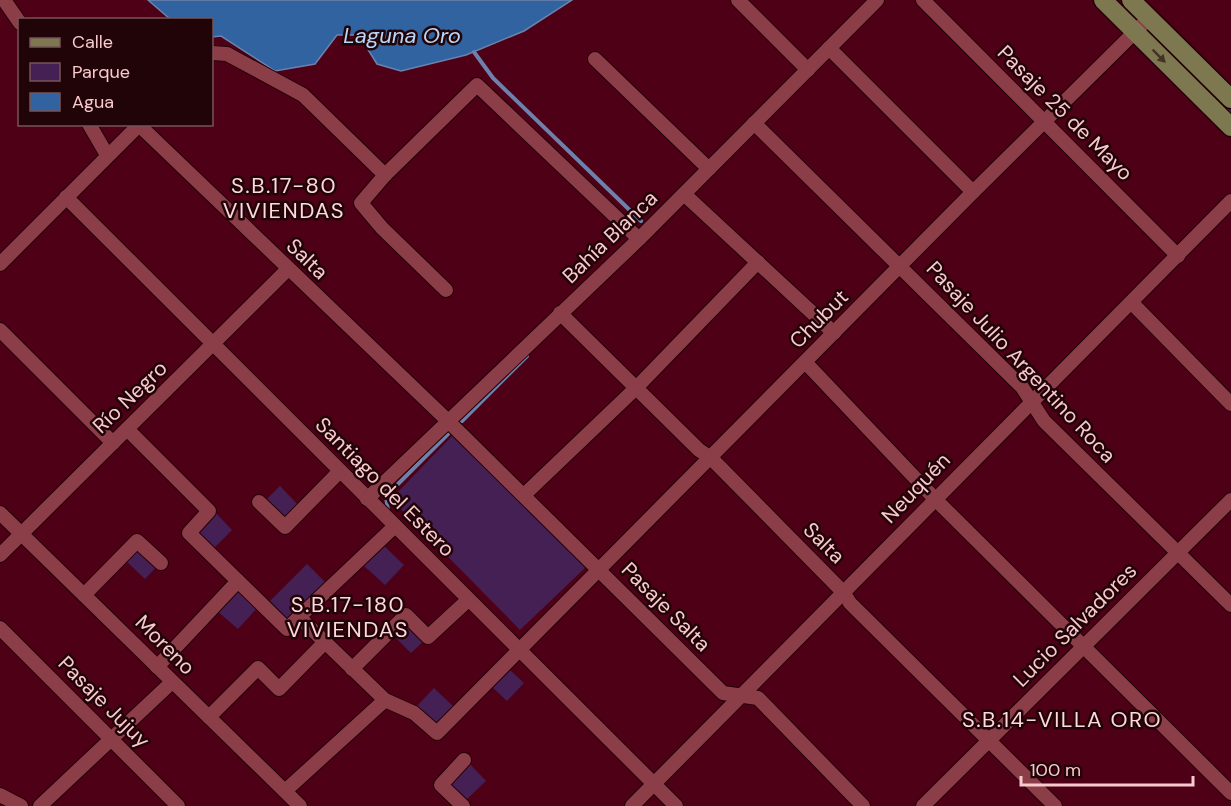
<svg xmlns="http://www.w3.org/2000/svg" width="1231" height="806" viewBox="0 0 1231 806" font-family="'DM Sans',sans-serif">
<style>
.green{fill:#442055}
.water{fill:#30639f;stroke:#6c82ad;stroke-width:1.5}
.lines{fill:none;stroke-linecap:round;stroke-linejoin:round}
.stream{stroke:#6c82ad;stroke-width:4}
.minor-casing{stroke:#240107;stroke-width:16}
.major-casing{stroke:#240107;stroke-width:21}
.minor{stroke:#8b3d48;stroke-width:14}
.major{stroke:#7d7850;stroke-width:18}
.oneway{fill:#463225}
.labels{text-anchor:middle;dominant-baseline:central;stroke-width:5;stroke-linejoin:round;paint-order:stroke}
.street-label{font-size:21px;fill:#f9cacd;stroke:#210408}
.water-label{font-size:22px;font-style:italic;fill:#b9d5f7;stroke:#210408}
.neighbourhood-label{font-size:22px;letter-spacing:1.5px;fill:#fed8da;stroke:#210408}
</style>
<rect width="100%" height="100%" fill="#4d0016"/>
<g class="green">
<polygon points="1154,34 1231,110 1231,118 1149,39"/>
<polygon points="453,435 586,567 520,630 391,499"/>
<polygon points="280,486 301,508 285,522 265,501"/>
<polygon points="215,512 232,530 211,551 193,533"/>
<polygon points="139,544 160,563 145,579 125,560"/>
<polygon points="383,545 404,565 385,585 363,565"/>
<polygon points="307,564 325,582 288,619 270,601"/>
<polygon points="237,588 258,607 238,629 217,611"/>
<polygon points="407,619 426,639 411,653 392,634"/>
<polygon points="510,670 524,683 507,701 492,687"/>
<polygon points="434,688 453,706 436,724 417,706"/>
<polygon points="469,763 486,781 465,801 448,783"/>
</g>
<polygon class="water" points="148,0 572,0 524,31 466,55 401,71 377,64 359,35 337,35 315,64 275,71 221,36 212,37 212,20 170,19"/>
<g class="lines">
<g class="stream">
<polyline points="474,52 493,78 641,221"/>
<polyline points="462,421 527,356"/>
<polyline points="388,511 386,496 448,434"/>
</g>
<g class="minor-casing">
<g id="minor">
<polyline points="4,0 20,23"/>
<polyline points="738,0 808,70"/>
<polyline points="923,0 1178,256"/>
<polyline points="829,48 973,192"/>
<polyline points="212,53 227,54 303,95 385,175"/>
<polyline points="595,59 709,169"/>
<polyline points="754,123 1022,387 1044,421 1231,605"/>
<polyline points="89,124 107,155"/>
<polyline points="139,125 447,420 723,693 758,698 863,806"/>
<polyline points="684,194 834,333"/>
<polyline points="66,197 676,806"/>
<polyline points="0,264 140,124"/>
<polyline points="446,290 382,228 361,203 385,175 477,85 639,239"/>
<polyline points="1132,303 1231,404"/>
<polyline points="560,313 699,450 711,458 844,593 850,603 1055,806"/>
<polyline points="0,330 113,443"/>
<polyline points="806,363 935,499 1231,793"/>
<polyline points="127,429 209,511 189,533 287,629 299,617 385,700 414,713 437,733 973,192 1149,18"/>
<polyline points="524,495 636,388 758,262"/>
<polyline points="367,499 639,239 877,0"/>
<polyline points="259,502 285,527 340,471"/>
<polyline points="0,513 300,806"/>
<polyline points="0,555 288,269"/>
<polyline points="84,595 137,541 161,563"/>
<polyline points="299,617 395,526"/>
<polyline points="0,628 178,806"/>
<polyline points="157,667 238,581"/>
<polyline points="352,669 406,615 428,637 468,600"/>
<polyline points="209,717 258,668 279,689 325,642"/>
<polyline points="285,791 385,700"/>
<polyline points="0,795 21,806"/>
<polyline points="40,806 172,682"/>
<polyline points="463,806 441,785 464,760"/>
<polyline points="632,806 1231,201"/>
<polyline points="923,806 1231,500"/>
</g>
</g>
<g class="major-casing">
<g id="major">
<polyline points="1103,0 1231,127"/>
<polyline points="1131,0 1231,99"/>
</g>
</g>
<use href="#minor" class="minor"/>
<use href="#major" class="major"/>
</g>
<defs><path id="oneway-solid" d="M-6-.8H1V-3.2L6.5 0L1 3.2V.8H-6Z" transform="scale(1.5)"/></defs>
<use class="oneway" href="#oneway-solid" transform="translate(1159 56) rotate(45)"/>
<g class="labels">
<g class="street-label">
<text transform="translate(1065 113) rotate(45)">Pasaje 25 de Mayo</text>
<text transform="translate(610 237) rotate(-44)">Bahía Blanca</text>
<text transform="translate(307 259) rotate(44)">Salta</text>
<text transform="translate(819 319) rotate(-45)">Chubut</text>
<text transform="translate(1021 362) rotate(47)">Pasaje Julio Argentino Roca</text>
<text transform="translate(130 397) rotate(-44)">Río Negro</text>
<text transform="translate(385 487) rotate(45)">Santiago del Estero</text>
<text transform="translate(916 488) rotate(-46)">Neuquén</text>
<text transform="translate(824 543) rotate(45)">Salta</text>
<text transform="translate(666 607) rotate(45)">Pasaje Salta</text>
<text transform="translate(1075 625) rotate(-45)">Lucio Salvadores</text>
<text transform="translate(165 645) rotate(45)">Moreno</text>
<text transform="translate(104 702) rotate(45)">Pasaje Jujuy</text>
</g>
<g class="water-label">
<text x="402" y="35">Laguna Oro</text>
</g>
<g class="neighbourhood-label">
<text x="284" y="185">S.B.17-80<tspan x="284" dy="25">VIVIENDAS</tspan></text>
<text x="348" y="604">S.B.17-180<tspan x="348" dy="25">VIVIENDAS</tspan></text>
<text x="1062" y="719">S.B.14-VILLA ORO</text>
</g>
</g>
<rect x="18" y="18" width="195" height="108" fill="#210408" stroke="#775357" stroke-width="1.5"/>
<rect x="30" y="38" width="30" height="9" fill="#7d7850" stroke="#775357" stroke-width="1.5"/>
<text x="72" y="48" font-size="18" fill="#f9cacd">Calle</text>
<rect x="30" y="63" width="30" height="18" fill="#442055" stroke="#775357" stroke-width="1.5"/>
<text x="72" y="78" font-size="18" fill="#f9cacd">Parque</text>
<rect x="30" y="93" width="30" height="18" fill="#30639f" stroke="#775357" stroke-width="1.5"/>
<text x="72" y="108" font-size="18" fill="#f9cacd">Agua</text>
<path d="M1021 776v9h172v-9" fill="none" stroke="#f9cacd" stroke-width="3"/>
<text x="1030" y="776" font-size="18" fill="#f9cacd" stroke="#210408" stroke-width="4.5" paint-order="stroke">100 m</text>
</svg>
